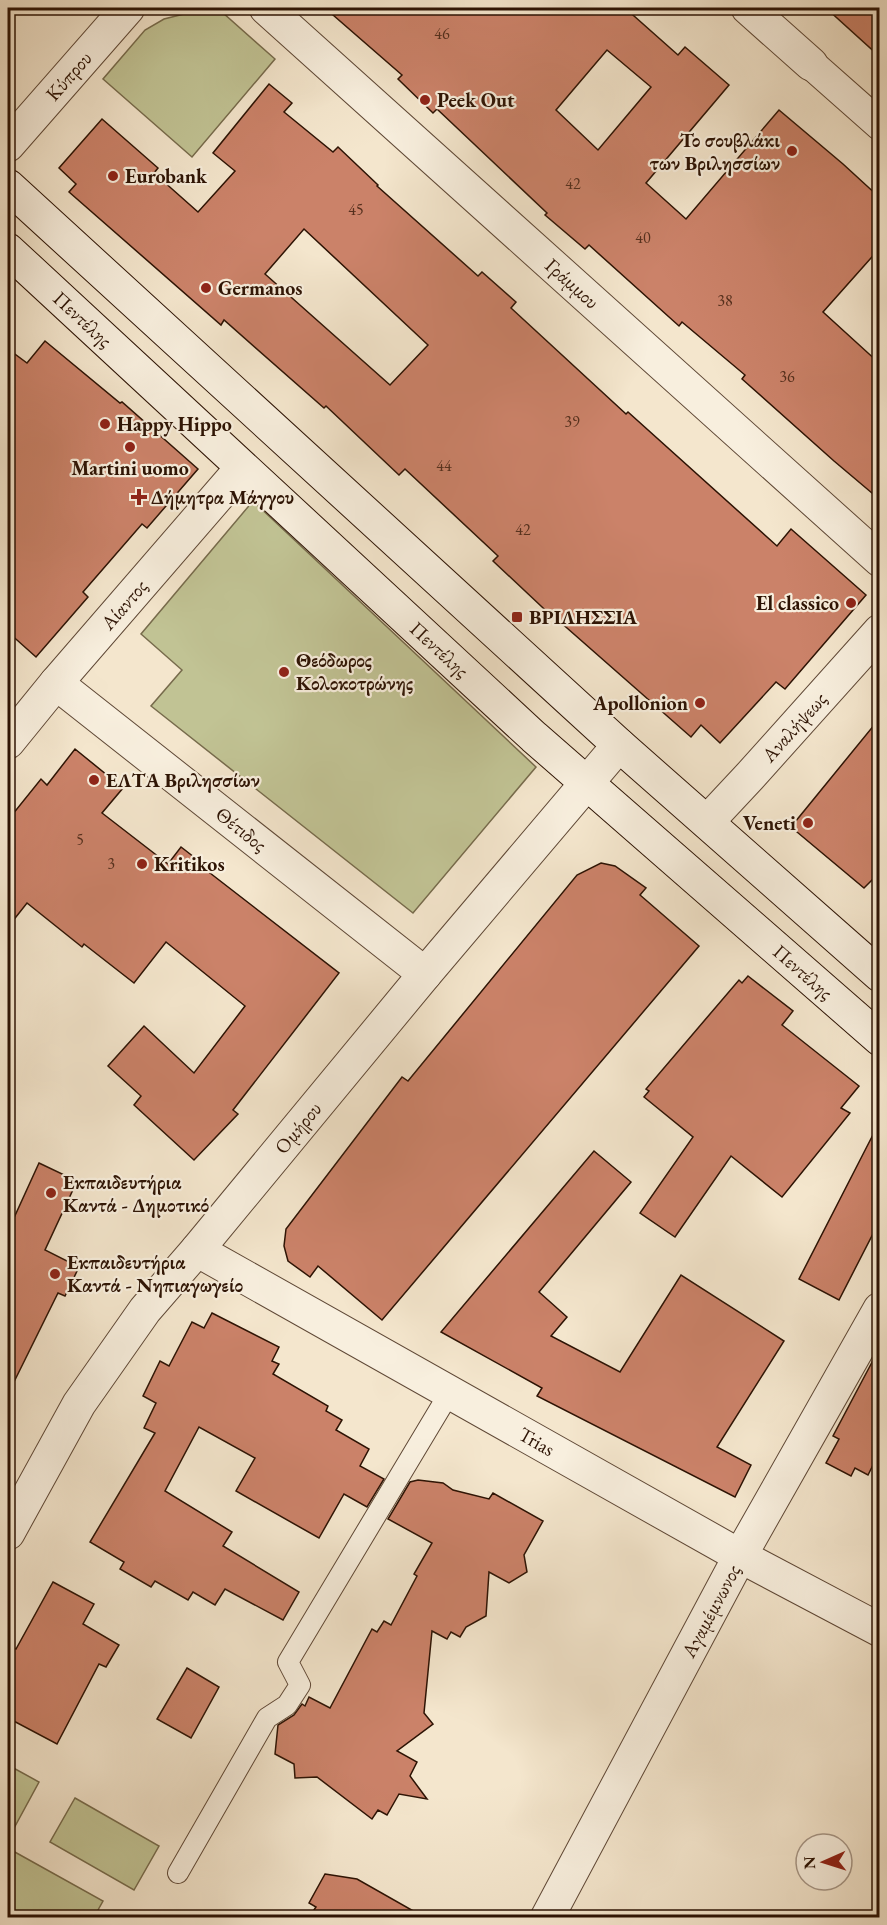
<svg xmlns="http://www.w3.org/2000/svg" width="887" height="1925" viewBox="0 0 887 1925" font-family="'EB Garamond',serif">
<style>
.green{fill:#c1c394;stroke:#776b4c;stroke-width:1.5}
.building{fill:#cb8269;stroke:#2d1304;stroke-width:1.5;fill-rule:evenodd}
.lines{fill:none;stroke-linecap:round;stroke-linejoin:round}
.service-casing{stroke:#5f4836;stroke-width:22}
.pedestrian-casing{stroke:#5f4836;stroke-width:32}
.minor-casing{stroke:#5f4836;stroke-width:35}
.tertiary-casing{stroke:#5f4836;stroke-width:35}
.secondary-casing{stroke:#2d1304;stroke-width:35}
.service{stroke:#f8efde;stroke-width:20}
.pedestrian{stroke:#f8efde;stroke-width:30}
.minor{stroke:#f8efde;stroke-width:33}
.tertiary{stroke:#f8efde;stroke-width:33}
.secondary{stroke:#f8efde;stroke-width:33}
.poi-dot{fill:#8f2418;stroke:#f8efde;stroke-width:2}
.labels{text-anchor:middle;dominant-baseline:central;stroke-width:4.5;stroke-linejoin:round;paint-order:stroke}
.number-label{font-size:16px;fill:#542f1d}
.street-label{font-size:20px;fill:#2d1304;stroke:#f8efde}
.poi-label{font-size:20px;font-weight:bold;fill:#2d1304;stroke:#f8efde;text-anchor:start}
</style>
<rect width="100%" height="100%" fill="#f4e6cd"/>
<filter id="stains"><feTurbulence type="fractalNoise" baseFrequency=".00333" numOctaves="4"/><feColorMatrix values="0 0 0 0 .2 0 0 0 0 .09 0 0 0 0 .02 0 0 0 .5 -.17"/></filter>
<radialGradient id="worn" r=".72"><stop offset=".6" stop-color="#630" stop-opacity="0"/><stop offset="1" stop-color="#630" stop-opacity=".3"/></radialGradient>
<g class="green">
<polygon points="204,9 223,13 275,59 192,157 103,79 145,30 164,19"/>
<polygon points="253,501 536,767 413,913 151,706 182,670 141,634"/>
<polygon points="8,1765 39,1782 13,1830 8,1827"/>
<polygon points="75,1798 159,1846 134,1890 50,1842"/>
<polygon points="13,1851 103,1901 94,1917 20,1917 8,1911 8,1860"/>
</g>
<g class="building">
<path d="M325 8H625L678 55 685 47 729 85 646 183 686 219 779 110 843 164 879 197V249L823 312 879 363V499L834 461 742 379 745 375 682 322 679 326 589 245 585 249 545 215 547 213 437 109 433 113 398 79 402 75ZM607 50 651 87 598 150 556 110Z"/>
<polygon points="826,8 879,8 879,56"/>
<path d="M269 84 292 103 284 112 333 152 338 147 378 185 377 186 478 276 482 272 516 302 511 308 626 414 628 412 777 546 791 529 866 595 785 689 776 682 720 743 701 725 691 737 559 621 558 622 493 561 498 556 405 469 399 475 326 406 324 408 224 320 221 325 69 192 76 184 59 168 102 119 158 168 154 173 198 212 235 171 213 153ZM304 229 428 345 390 385 265 274Z"/>
<polygon points="45,341 120,403 122,402 198,469 147,528 142,524 83,592 88,597 36,657 8,632 8,349 27,363"/>
<polygon points="879,719 879,873 864,888 791,827"/>
<polygon points="75,749 123,788 102,813 168,864 181,847 212,871 210,873 339,973 233,1110 238,1114 194,1160 134,1105 141,1096 108,1066 144,1026 194,1073 245,1006 166,942 134,983 84,944 82,947 27,903 8,927 8,820 41,779 47,785"/>
<polygon points="601,863 615,866 646,888 640,895 699,946 382,1320 318,1266 310,1277 288,1261 284,1246 286,1229 402,1077 408,1081 577,875"/>
<polygon points="748,976 793,1011 782,1025 859,1086 841,1108 850,1113 782,1197 731,1156 675,1237 640,1213 693,1137 644,1097 649,1091 646,1089 739,980 742,983"/>
<polygon points="879,1123 879,1222 839,1300 799,1279"/>
<polygon points="594,1151 631,1182 539,1292 567,1317 551,1336 620,1372 681,1275 784,1341 717,1447 751,1465 735,1497 537,1396 542,1388 441,1332"/>
<polygon points="39,1163 77,1181 45,1250 79,1267 65,1296 58,1293 8,1394 8,1231"/>
<polygon points="212,1313 279,1347 272,1361 279,1364 273,1374 328,1406 326,1411 342,1420 336,1430 369,1449 360,1466 384,1479 367,1507 344,1494 319,1538 236,1491 255,1458 199,1427 165,1491 232,1532 223,1546 299,1592 283,1620 225,1589 215,1605 193,1592 188,1600 155,1581 151,1587 120,1569 124,1562 90,1542 155,1433 144,1428 156,1403 143,1396 160,1361 169,1366 192,1322 204,1328"/>
<polygon points="879,1349 879,1453 868,1475 855,1468 851,1476 826,1463 839,1439 833,1436"/>
<polygon points="418,1480 443,1483 453,1490 489,1499 493,1493 543,1521 524,1555 527,1572 509,1583 489,1572 486,1616 466,1627 460,1637 451,1632 447,1639 432,1631 424,1713 433,1724 397,1751 417,1762 410,1776 427,1799 399,1794 387,1815 378,1810 372,1819 317,1777 295,1778 294,1764 275,1754 278,1725 294,1715 302,1704 305,1706 309,1697 330,1708 372,1629 377,1632 384,1621 391,1625 417,1576 414,1574 432,1543 388,1519 410,1482"/>
<polygon points="53,1582 94,1604 83,1624 119,1645 106,1667 99,1664 57,1744 8,1718 8,1645 16,1649"/>
<polygon points="187,1668 219,1687 191,1738 157,1719"/>
<polygon points="325,1874 357,1879 424,1917 309,1917 316,1907 309,1903"/>
</g>
<g class="lines">
<g class="service-casing">
<polyline id="service" points="178,1873 267,1718 287,1705 300,1685 288,1662 450,1392"/>
</g>
<g class="pedestrian-casing">
<polyline id="pedestrian" points="811,64 880,125"/>
</g>
<g class="minor-casing">
<g id="minor">
<path id="s1" d="M266 8 880 560"/>
<polyline points="748,8 811,64"/>
<path id="s2" d="M56 683 425 974"/>
<path id="s3" d="M8 742 56 683 242 468"/>
<path id="s4" d="M707 822 750 776 880 631"/>
<path id="s5" d="M197 1250 740 1556 880 1630"/>
<path id="s6" d="M8 1533 79 1404 145 1310 197 1250 425 974 619 745"/>
<path id="s7" d="M547 1918 740 1556 880 1309"/>
</g>
</g>
<g class="tertiary-casing">
<g id="tertiary">
<path id="s8" d="M8 145 128 8"/>
</g>
</g>
<g class="secondary-casing">
<g id="secondary">
<polyline points="8,186 619,745 880,975"/>
<path id="s9" d="M8 250 534 737 880 1039"/>
</g>
</g>
<use href="#service" class="service"/>
<use href="#pedestrian" class="pedestrian"/>
<use href="#minor" class="minor"/>
<use href="#tertiary" class="tertiary"/>
<use href="#secondary" class="secondary"/>
</g>
<g class="poi-dot">
<circle cx="425" cy="100" r="6"/>
<circle cx="792" cy="151" r="6"/>
<circle cx="113" cy="176" r="6"/>
<circle cx="206" cy="288" r="6"/>
<circle cx="105" cy="424" r="6"/>
<circle cx="130" cy="447" r="6"/>
<path d="M136 488h6v6h6v6h-6v6h-6v-6h-6v-6h6z"/>
<circle cx="851" cy="603" r="6"/>
<rect x="511" y="611" width="12" height="12" rx="3"/>
<circle cx="284" cy="672" r="6"/>
<circle cx="700" cy="703" r="6"/>
<circle cx="94" cy="780" r="6"/>
<circle cx="808" cy="823" r="6"/>
<circle cx="142" cy="864" r="6"/>
<circle cx="51" cy="1193" r="6"/>
<circle cx="55" cy="1274" r="6"/>
</g>
<g class="labels">
<g class="number-label">
<text x="442" y="33">46</text>
<text x="573" y="183">42</text>
<text x="356" y="209">45</text>
<text x="643" y="237">40</text>
<text x="725" y="300">38</text>
<text x="787" y="376">36</text>
<text x="572" y="421">39</text>
<text x="444" y="465">44</text>
<text x="523" y="529">42</text>
<text x="80" y="839">5</text>
<text x="111" y="863">3</text>
</g>
<g class="street-label">
<text stroke="none"><textPath href="#s8" startOffset="92">Κύπρου</textPath></text>
<text stroke="none"><textPath href="#s1" startOffset="412">Γράμμου</textPath></text>
<text stroke="none"><textPath href="#s9" startOffset="102">Πεντέλης</textPath></text>
<text stroke="none"><textPath href="#s3" startOffset="180">Αίαντος</textPath></text>
<text stroke="none"><textPath href="#s9" startOffset="588">Πεντέλης</textPath></text>
<text stroke="none"><textPath href="#s4" startOffset="129">Αναλήψεως</textPath></text>
<text stroke="none"><textPath href="#s2" startOffset="236">Θέτιδος</textPath></text>
<text stroke="none"><textPath href="#s9" startOffset="1074">Πεντέλης</textPath></text>
<text stroke="none"><textPath href="#s6" startOffset="500">Ομήρου</textPath></text>
<text stroke="none"><textPath href="#s5" startOffset="390">Trias</textPath></text>
<text stroke="none"><textPath href="#s7" startOffset="348">Αγαμέμνωνος</textPath></text>
</g>
<g class="poi-label">
<text x="437" y="100">Peek Out</text>
<text x="780" y="140" text-anchor="end">Το σουβλάκι<tspan x="780" dy="23">των Βριλησσίων</tspan></text>
<text x="125" y="176">Eurobank</text>
<text x="218" y="288">Germanos</text>
<text x="117" y="424">Happy Hippo</text>
<text x="130" y="468" text-anchor="middle">Martini uomo</text>
<text x="151" y="497">Δήμητρα Μάγγου</text>
<text x="839" y="603" text-anchor="end">El classico</text>
<text x="529" y="617">ΒΡΙΛΗΣΣΙΑ</text>
<text x="296" y="660">Θεόδωρος<tspan x="296" dy="23">Κολοκοτρώνης</tspan></text>
<text x="688" y="703" text-anchor="end">Apollonion</text>
<text x="106" y="780">ΕΛΤΑ Βριλησσίων</text>
<text x="796" y="823" text-anchor="end">Veneti</text>
<text x="154" y="864">Kritikos</text>
<text x="63" y="1182">Εκπαιδευτήρια<tspan x="63" dy="23">Καντά - Δημοτικό</tspan></text>
<text x="67" y="1262">Εκπαιδευτήρια<tspan x="67" dy="23">Καντά - Νηπιαγωγείο</tspan></text>
</g>
</g>
<rect width="887" height="1925" fill="none" stroke="#f4e6cd" stroke-width="30"/>
<rect x="9" y="9" width="869" height="1907" fill="none" stroke="#2d1304" stroke-width="3"/>
<rect x="15" y="15" width="857" height="1895" fill="none" stroke="#2d1304" stroke-width="1.5"/>
<g transform="translate(824 1862) rotate(267)"><circle r="28" fill="#f8efde" stroke="#a79787" stroke-width="1.5"/>
<path d="M0-4.5L10 22L0 15L-10 22Z" fill="#8f2418"/>
<text y="-9" font-size="16" font-weight="bold" text-anchor="middle" fill="#2d1304">N</text>
</g>
<rect width="100%" height="100%" filter="url(#stains)"/>
<rect width="100%" height="100%" fill="url(#worn)"/>
</svg>
